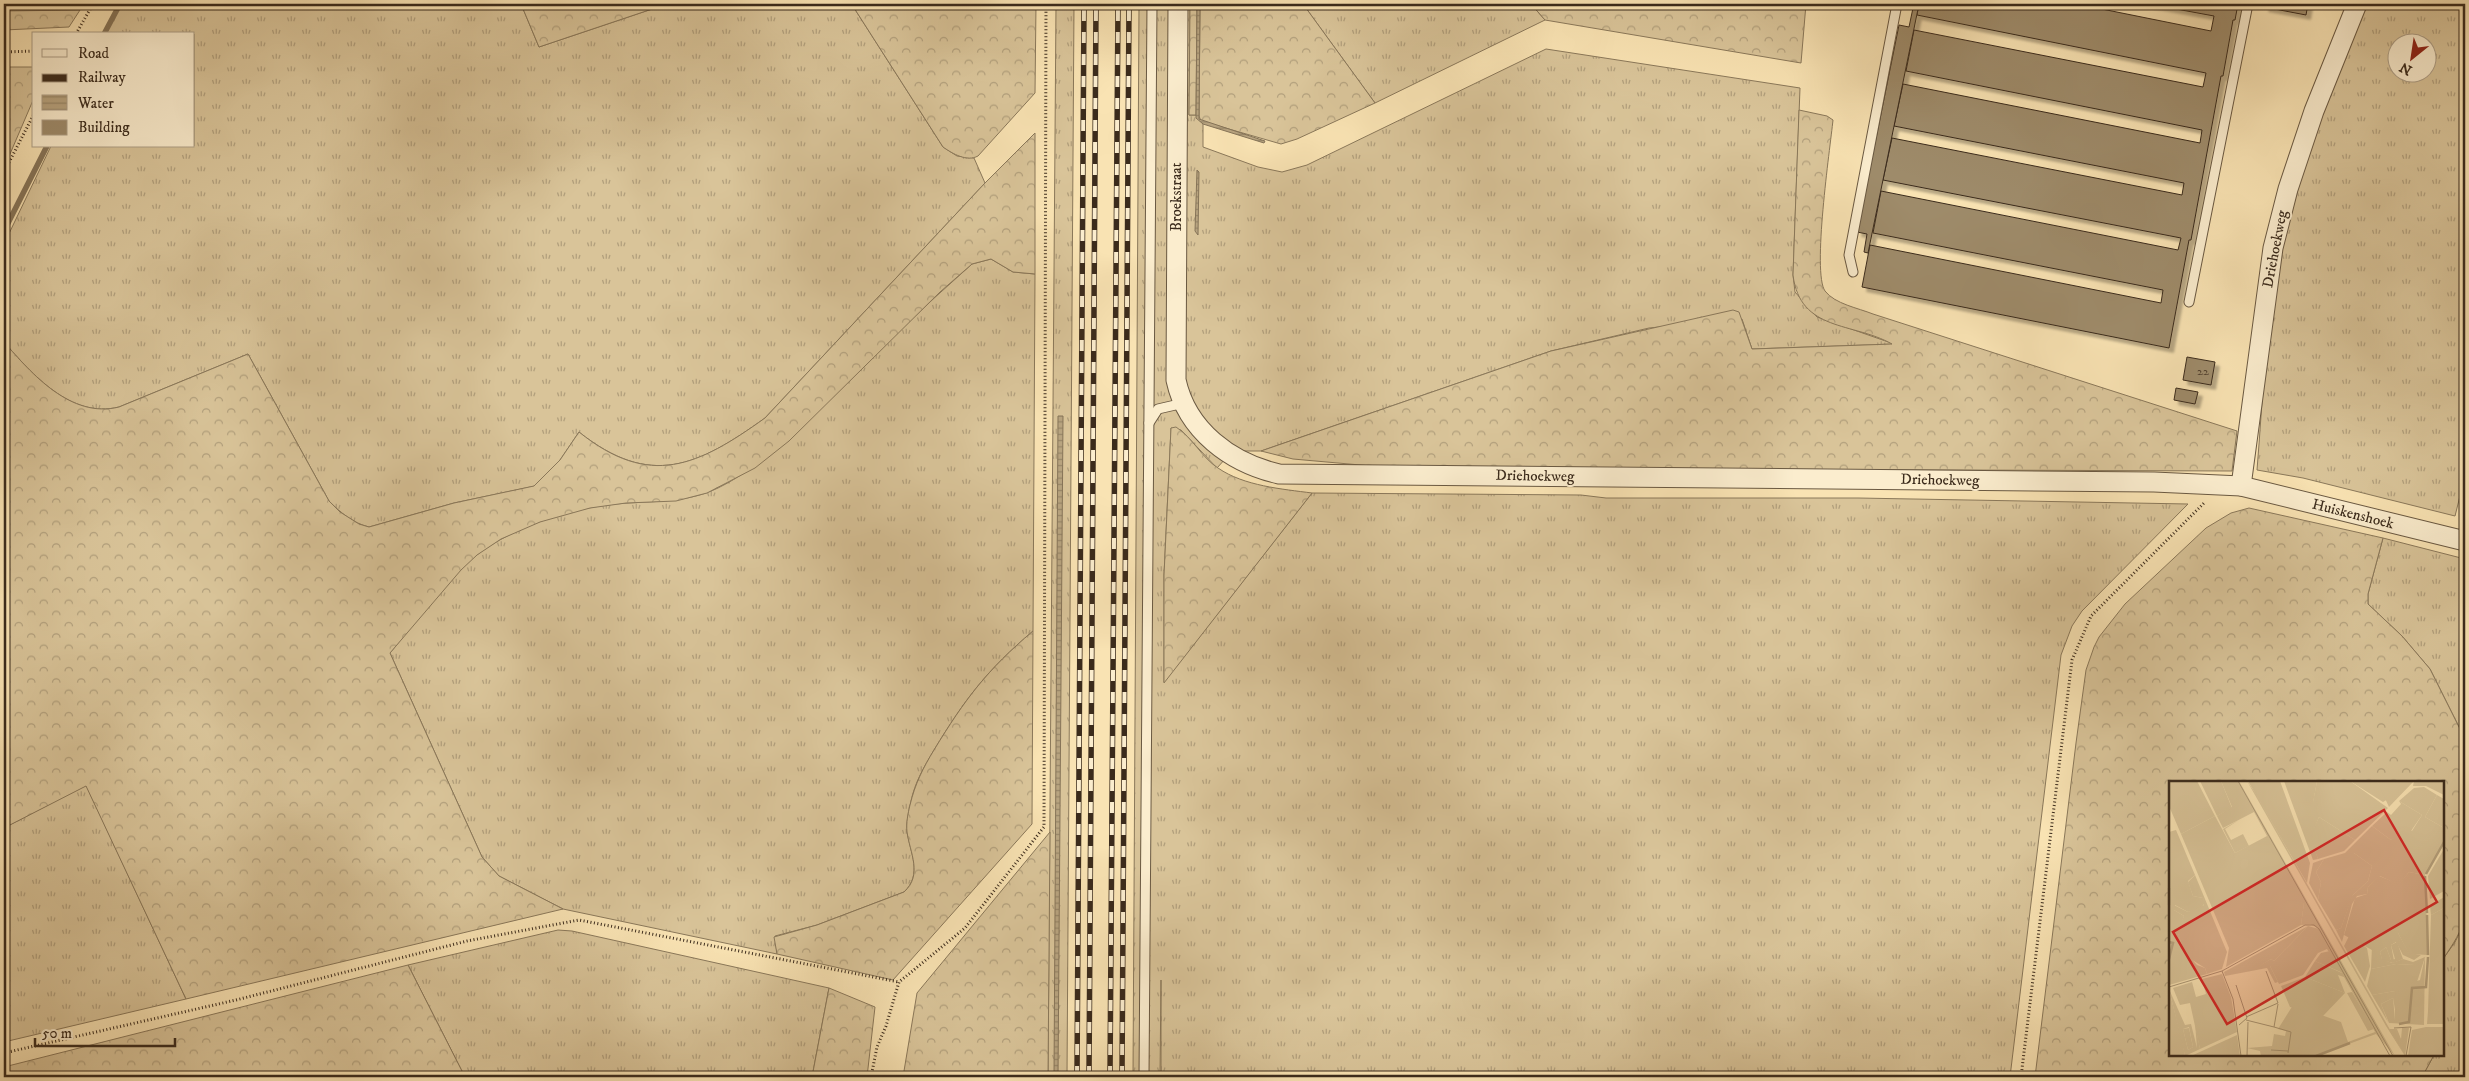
<svg xmlns="http://www.w3.org/2000/svg" width="2469" height="1081" viewBox="0 0 2469 1081" font-family="'IM FELL DW Pica',serif">
<style>
.grass{fill:url(#grass-tufts);stroke:#8a785a;fill-rule:evenodd}
.forest{fill:url(#forest-crowns);stroke:#8a785a}
.water{fill:url(#water-rules);stroke:#867458}
.lines{fill:none;stroke-linecap:round;stroke-linejoin:round}
.stream{stroke:#867458;stroke-width:5.5}
.building{fill:#9e8b6b;stroke:#3b2b1c;filter:url(#shadow)}
.service-casing{stroke:#6a5942;stroke-width:11}
.minor-casing{stroke:#6a5942;stroke-width:21}
.path{stroke:#3b2b1c;stroke-width:3;stroke-dasharray:1 2.5;stroke-linecap:butt}
.service{stroke:#fbedce;stroke-width:9}
.minor{stroke:#fbedce;stroke-width:19}
.rail-casing{stroke:#3b2b1c;stroke-width:5.5}
.rail{stroke:#fbedce;stroke-width:4;stroke-dasharray:11;stroke-linecap:butt}
.labels{text-anchor:middle;dominant-baseline:central;stroke-width:4;stroke-linejoin:round;paint-order:stroke}
.number-label{font-size:12px;fill:#544330}
.street-label{font-size:15px;fill:#3b2b1c;stroke:#fbedce}
.inset-river{fill:none;stroke:#b8a480;stroke-width:2.5}
.inset-road{fill:none;stroke:#ad9977;stroke-width:1}
.view{fill:#d62828;fill-opacity:0.15;stroke:#d62828;stroke-width:2.5}
.inset-edge{fill:none;stroke:#3b2b1c;stroke-width:2.5}
</style>
<defs>
<pattern id="grass-tufts" width="24" height="20" patternUnits="userSpaceOnUse" patternTransform="scale(1.25)"><rect width="24" height="20" fill="#d9c499"/><path d="M3 7l-1-3M5 7V3M7 7l1-3M15 17l-1-3M17 17v-4M19 17l1-3" fill="none" stroke="#b19f7c"/></pattern>
<pattern id="forest-crowns" width="20" height="18" patternUnits="userSpaceOnUse" patternTransform="scale(1.25)"><rect width="20" height="18" fill="#d9c499"/><path d="M2 6a3 3 0 1 1 6 0M12 15a3 3 0 1 1 6 0" fill="none" stroke="#b19f7c"/></pattern>
<pattern id="water-rules" width="6" height="5" patternUnits="userSpaceOnUse" patternTransform="scale(1.25)"><rect width="6" height="5" fill="#b8a480"/><path d="M0 2.5h6" fill="none" stroke="#978668"/></pattern>
<filter id="shadow"><feDropShadow dx="4.5" dy="4.5" stdDeviation="1" flood-color="#0004"/></filter>
</defs>
<rect width="100%" height="100%" fill="#f9e3b3"/>
<filter id="stains"><feTurbulence type="fractalNoise" baseFrequency=".004" numOctaves="4"/><feColorMatrix values="0 0 0 0 .2 0 0 0 0 .09 0 0 0 0 .02 0 0 0 .5 -.17"/></filter>
<radialGradient id="worn" r=".72"><stop offset=".6" stop-color="#630" stop-opacity="0"/><stop offset="1" stop-color="#630" stop-opacity=".3"/></radialGradient>
<g class="grass">
<polygon points="4,4 83,4 80,10 4,11"/>
<path d="M121 4H521L539 47 667 4H853L856 11 943 147 957 156 974 158 985 183 765 418C698 466 651 489 579 432L560 460 535 486 454 503 369 527C353 523 341 513 329 501L248 354 119 407C71 419 32 374 4 342V244L51 146H194V34H106Z"/>
<polygon points="1056,4 1074,4 1067,1077 1048,1077"/>
<polygon points="1139,4 1174,4 1171,368 1226,458 1217,468 1181,430 1171,428 1164,575 1164,682 1312,493 1581,495 1606,498 1858,498 2188,504 2082,611 2072,626 2061,655 2010,1077 1161,1077 1161,980 1160,1077 1133,1077"/>
<polygon points="1182,4 1190,4 1189,115 1196,115 1203,124 1203,147 1258,167 1282,172 1307,165 1546,49 1800,88 1793,275 1795,292 1817,317 1894,344 1752,349 1742,319 1649,328 1551,351 1261,451 1232,451 1223,445 1183,389"/>
<polygon points="1303,4 1531,4 1545,20 1375,103"/>
<path d="M2366 4H2465V476L2455 516 2303 478 2257 470C2263 398 2265 325 2280 255 2299 168 2333 86 2366 4ZM2396 42H2426V72H2396Z"/>
<path d="M991 259 1013 272 1035 274 1033 631C987 670 965 699 934 750 924 767 915 782 911 801 909 811 906 822 907 831 910 853 923 874 904 892L817 925 775 936 777 954 563 909 499 876 482 857 390 653C415 623 448 577 478 554 513 528 563 511 607 505 644 500 683 505 718 488 761 467 791 433 826 401 874 355 922 308 972 264Z"/>
<polygon points="2383,538 2465,559 2465,739 2430,669 2402,636 2368,604 2368,594"/>
<polygon points="86,785 186,999 4,1042 4,828"/>
<polygon points="2465,914 2465,1077 2422,1077 2434,1055 2443,1055 2443,959 2455,942 2463,926"/>
<polygon points="558,930 572,931 829,988 812,1077 465,1077 408,965"/>
</g>
<g class="forest">
<polygon points="521,4 667,4 539,47"/>
<path d="M853 4H1036L1035 93 978 156C967 162 953 154 943 147L856 11Z"/>
<polygon points="1190,4 1197,4 1196,115 1189,115"/>
<polygon points="1200,4 1303,4 1375,103 1297,139 1281,144 1201,121 1199,116"/>
<polygon points="1531,4 1806,4 1801,63 1545,20"/>
<polygon points="80,10 69,27 4,30 4,11"/>
<polygon points="4,67 34,67 34,98 4,168"/>
<path d="M1799 110 1827 116 1833 120C1830 149 1812 272 1825 291 1835 304 1858 308 1873 314L2237 431 2232 471 1394 468 1293 459 1261 451 1551 351 1733 310 1739 312 1752 349 1892 344C1853 322 1800 332 1793 275Z"/>
<path d="M1035 133V274L1013 272 991 259 972 264 940 292 789 441 755 468 707 493 676 501 626 503 590 508 540 522 501 539 477 555 461 570 390 653 482 857 499 876 563 909 186 999 86 786 4 828V342C32 374 71 419 119 407L248 354 329 501 340 512 359 524 369 527 454 503 534 486 560 460 579 432C650 489 698 466 765 418L985 183Z"/>
<path d="M1176 427C1193 438 1202 458 1218 468 1244 486 1282 489 1312 493L1164 683V575L1171 428Z"/>
<path d="M2249 508 2383 538 2368 594V604L2402 636 2430 669 2465 739V914C2462 932 2453 944 2443 959V782H2170V1055H2434L2422 1077H2035L2076 743 2086 670 2094 647 2099 637 2125 604 2206 528 2231 513Z"/>
<path d="M1033 631 1032 824 893 980 777 954 774 937 817 925 904 892C923 875 910 853 907 832 906 823 908 813 910 805 915 784 923 768 934 750 965 699 987 670 1033 631Z"/>
<polygon points="1050,832 1048,1077 903,1077 917,993"/>
<polygon points="408,965 465,1077 4,1077 4,1067"/>
<polygon points="829,988 875,1007 867,1077 812,1077"/>
</g>
<g class="water">
<polygon points="1197,4 1200,4 1199,119 1265,141 1264,143 1203,124 1196,118"/>
<polygon points="1197,170 1199,172 1198,235 1195,231"/>
<polygon points="1058,416 1063,416 1058,1077 1054,1077"/>
</g>
<g class="lines">
<g class="stream">
<polyline points="104,34 120,4"/>
<polyline points="4,231 47,146"/>
</g>
</g>
<g class="building">
<polygon points="1919,4 2077,4 2211,31 2214,16 2149,4 2238,4 2235,20 2233,20 2223,76 2221,76 2191,240 2189,240 2169,348 1862,287 1870,245 2161,303 2163,290 1873,233 1881,191 2178,250 2181,238 1883,180 1892,138 2182,195 2184,183 1894,126 1903,84 2200,143 2202,130 1906,71 1914,30 2203,87 2206,73 1917,15"/>
<polygon points="2265,4 2308,4 2306,15 2264,7"/>
<polygon points="1913,8 1918,9 1868,253 1864,252 1867,234 1857,232 1899,25 1909,27"/>
<polygon points="2187,357 2215,362 2211,385 2183,380"/>
<polygon points="2176,388 2198,392 2195,404 2174,400"/>
</g>
<g class="lines">
<g class="service-casing">
<g id="service">
<polyline points="1853,272 1849,255 1897,4"/>
<polyline points="2189,302 2248,4"/>
<polyline points="1149,423 1158,409 1184,403"/>
<polyline points="1144,1077 1152,4"/>
</g>
</g>
<g class="minor-casing">
<g id="minor">
<path d="M1178 4 1176 380C1187 431 1231 463 1279 474L2154 482 2241 486 2465 541"/>
<polyline points="2241,486 2273,248 2288,189 2314,111 2357,4"/>
</g>
</g>
<g class="path">
<polyline points="76,34 93,4"/>
<polyline points="4,52 34,51"/>
<polyline points="4,172 34,114"/>
<polyline points="4,1053 236,1000 467,941 579,920 899,982"/>
<polyline points="871,1077 877,1047 886,1026 899,982 965,928 1044,827 1046,4"/>
<polyline points="2021,1077 2072,660 2091,616 2204,503"/>
</g>
<use href="#service" class="service"/>
<use href="#minor" class="minor"/>
<g class="rail-casing">
<g id="rail">
<polyline points="1077,1077 1084,4"/>
<polyline points="1089,1077 1096,4"/>
<polyline points="1110,1077 1118,4"/>
<polyline points="1122,1077 1129,4"/>
</g>
</g>
<use href="#rail" class="rail"/>
</g>
<g class="labels">
<g class="number-label">
<text x="2203" y="371">22</text>
</g>
<g class="street-label">
<text transform="translate(1176 197) rotate(-90)">Broekstraat</text>
<text transform="translate(2275 249) rotate(-79)">Driehoekweg</text>
<text transform="translate(1535 476) rotate(1)">Driehoekweg</text>
<text transform="translate(1940 480) rotate(1)">Driehoekweg</text>
<text transform="translate(2353 514) rotate(14)">Huiskenshoek</text>
</g>
</g>
<g transform="translate(2169 781)">
<rect width="275" height="275" fill="#f9e3b3"/>
<path d="M52 0H70L226 275 207 253 147 275H92L91 270 78 267 103 265 105 253 116 255 117 250 109 248 124 224 172 241 179 261 206 251 175 196 169 194 176 212 136 196 146 180 173 192 158 168 149 172 134 194 110 203 101 185H90L102 178 105 180 139 145 150 148 141 143H146L135 122 132 144 57 186 60 167 12 53 46 35 66 72 98 55 85 31 54 47 48 35 63 26ZM78 0 87 13 236 275 217 245ZM115 0H148L144 22H123ZM181 0H208L219 18 214 21ZM245 0H275V14L257 5H244ZM268 14 275 18V47L256 36ZM230 20 253 34 242 50 233 49 222 59 203 45 218 31 222 34 232 23ZM150 36 186 59 175 70 149 78 141 56ZM7 49 26 94 19 100 24 115 34 117 36 122 31 128 19 131 6 124 5 129 15 135 9 152 15 170 28 184 36 187 38 193 0 204V51ZM176 72H185L203 85 199 100 184 114 172 147 167 149 149 119 152 101 147 91 155 78ZM240 91 256 94 259 174 240 173 229 152 203 169 175 154 186 117 198 113 199 106 210 95 230 103ZM275 116V127L262 134 261 125ZM228 161 234 178 224 182 213 179 211 171 217 166 222 179 226 178 222 164ZM256 176 255 244 220 242 212 223 224 217 226 239V210L203 214 198 205 202 188 227 183 246 184 245 201 251 199ZM53 193 62 216 68 251 31 268 21 222 11 224 4 207 23 201 27 216 37 213 33 198ZM0 209 13 259 16 275H0ZM259 230H275V243H258ZM257 246H275V275H239L243 249ZM20 247 24 266 19 269 14 248ZM68 254 71 275H22Z" fill="#d9c499"/>
<path d="M0 0H28L46 35 12 53 0 25ZM31 0H52L63 27 48 35ZM79 0H111L141 82 138 102ZM148 0H181L219 27 186 59 150 36 142 56 149 78 144 79 123 22 144 21ZM208 0H245L220 26ZM255 6 268 14 256 36 275 47V62L256 94 240 91 230 104 211 95 199 106 198 113 188 115 183 123 173 161 167 149 172 147 183 115 199 100 203 85 185 72H176L203 45 222 59 230 47 233 49 236 45 243 50 253 34 230 20 245 7ZM70 39 56 48 62 59 74 53 80 65 66 72 54 48ZM58 60 65 75 56 80 47 65ZM275 68V110L261 118 259 95ZM155 78 147 91 152 101 149 119 140 102 144 82ZM26 94 58 171 53 188 38 193 36 187 17 175 8 150 15 135 5 129V124L19 131 35 124 34 117 24 115 19 101ZM135 121 141 130 147 143 132 144ZM275 127V230H259L262 134ZM220 144 229 152 240 172 252 174 245 179 234 174 227 161 222 164 225 180 222 179 217 166 211 171 213 178 223 182 234 178 244 181 256 176 248 201H245V184L227 183 202 188 203 164ZM139 145 105 180 102 178 91 185H101L109 201 106 202 98 187 56 195 55 191ZM180 155 198 167 201 185 196 201 175 165ZM161 170 174 192 146 180 152 172ZM136 196 176 212 154 235 121 226 112 205ZM0 208 16 244 22 243 28 267 26 242 31 268 16 275ZM20 246 24 266 19 269 14 248ZM226 210 228 240 224 217 212 223 219 241 203 214ZM183 211 205 248 199 250 178 212ZM233 247H240L236 275 220 248H228L232 258Z" fill="#d9c499" fill-rule="evenodd"/>
<path class="inset-river" d="M257 93 275 61M256 95 258 132M0 107V124M258 134 259 174M0 161 4 162 0 178M230 243 240 241 243 207 257 206 259 176M147 275 181 262"/>
<path class="inset-road" d="M69 0 224 275M53 190 64 218 72 275M67 204 78 237 70 244M0 206 53 190 136 144H145L150 148 221 275M77 236 109 222 97 190M77 239 105 246 109 223M105 246 122 251 119 272M225 247 242 246 237 275M102 269 119 270M78 275 79 241"/>
<path class="view" d="M215 29 268 121 58 243 4 151Z"/>
<rect width="275" height="275" class="inset-edge"/>
</g>
<rect width="2469" height="1081" fill="none" stroke="#f9e3b3" stroke-width="20"/>
<rect x="5" y="5" width="2459" height="1071" fill="none" stroke="#3b2b1c" stroke-width="2.5"/>
<rect x="10" y="10" width="2449" height="1061" fill="none" stroke="#3b2b1c"/>
<rect x="32" y="32" width="162" height="115" fill="#fbedce" stroke="#ae9f87"/>
<rect x="42" y="49" width="25" height="8" fill="#fbedce" stroke="#ae9f87"/>
<text x="78" y="58" font-size="15" fill="#3b2b1c">Road</text>
<rect x="42" y="74" width="25" height="8" fill="#3b2b1c" stroke="#ae9f87"/>
<text x="78" y="82" font-size="15" fill="#3b2b1c">Railway</text>
<rect x="42" y="95" width="25" height="15" fill="url(#water-rules)" stroke="#ae9f87"/>
<text x="78" y="108" font-size="15" fill="#3b2b1c">Water</text>
<rect x="42" y="120" width="25" height="15" fill="#9e8b6b" stroke="#ae9f87"/>
<text x="78" y="132" font-size="15" fill="#3b2b1c">Building</text>
<g transform="translate(2412 58) rotate(210)"><circle r="24" fill="#fbedce" stroke="#ae9f87"/>
<path d="M0-4L9 19L0 12L-9 19Z" fill="#8f2418"/>
<text y="-8" font-size="14" font-weight="bold" text-anchor="middle" fill="#3b2b1c">N</text>
</g>
<path d="M35 1038v8h140v-8" fill="none" stroke="#3b2b1c" stroke-width="2.5"/>
<text x="42" y="1038" font-size="15" fill="#3b2b1c" stroke="#fbedce" stroke-width="4" paint-order="stroke">50 m</text>
<rect width="100%" height="100%" filter="url(#stains)"/>
<rect width="100%" height="100%" fill="url(#worn)"/>
</svg>
